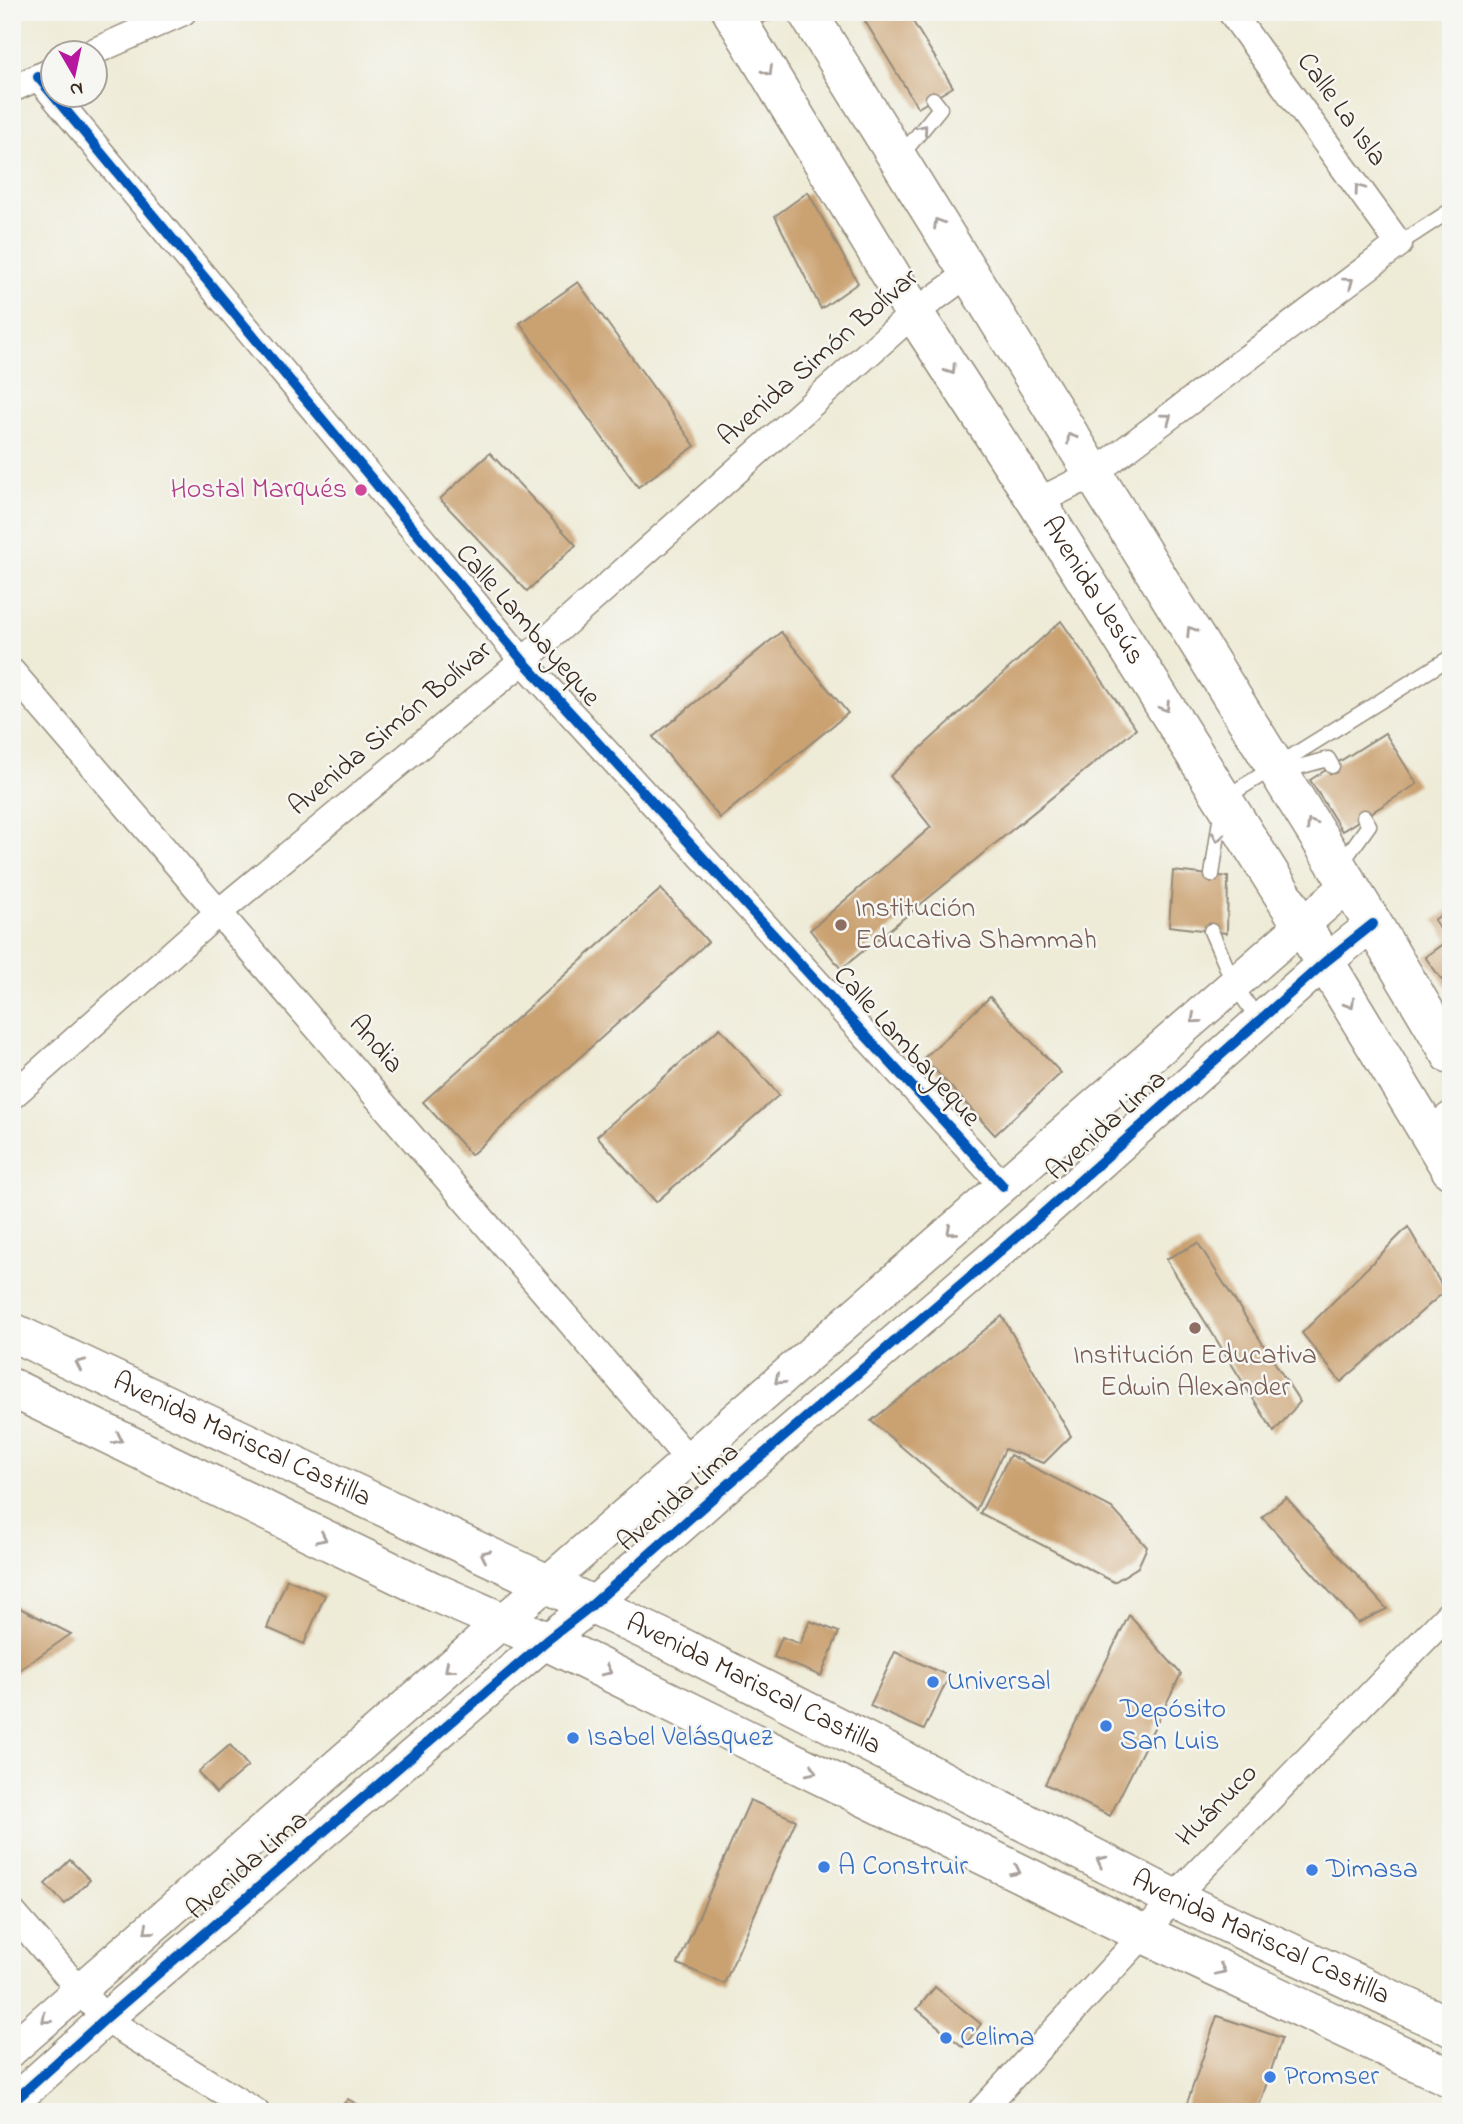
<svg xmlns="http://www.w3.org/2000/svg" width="1463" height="2124" viewBox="0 0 1463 2124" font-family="'Indie Flower',sans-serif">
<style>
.building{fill:#caa171}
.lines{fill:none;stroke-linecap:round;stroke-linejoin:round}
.service-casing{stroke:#948a7a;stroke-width:17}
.minor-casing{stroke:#948a7a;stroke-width:29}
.tertiary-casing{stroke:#948a7a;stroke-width:36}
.secondary-casing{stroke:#948a7a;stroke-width:41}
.service{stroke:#fff;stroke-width:14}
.minor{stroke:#fff;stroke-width:26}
.tertiary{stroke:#fff;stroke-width:33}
.secondary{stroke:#fff;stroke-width:38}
.cycleway-casing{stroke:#f6f6f2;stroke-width:15}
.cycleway{stroke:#0057b8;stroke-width:10}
.oneway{stroke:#a79f9a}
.hotel-dot{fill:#d1479c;stroke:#f6f6f2;stroke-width:2.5}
.education-dot{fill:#8d6e63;stroke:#f6f6f2;stroke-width:2.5}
.shop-dot{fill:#3f7fe0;stroke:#f6f6f2;stroke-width:2.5}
.labels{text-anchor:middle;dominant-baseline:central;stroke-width:5;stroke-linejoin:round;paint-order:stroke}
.street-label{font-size:28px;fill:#3b2a1e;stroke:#f6f6f2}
.hotel-label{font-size:28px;fill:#b23c85;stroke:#f6f6f2;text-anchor:end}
.education-label{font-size:28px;fill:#785e54;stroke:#f6f6f2;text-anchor:start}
.shop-label{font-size:28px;fill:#366cbe;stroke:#f6f6f2;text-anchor:start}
</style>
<rect width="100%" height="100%" fill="#f6f6f2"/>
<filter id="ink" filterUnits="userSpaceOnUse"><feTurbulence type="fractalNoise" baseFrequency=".0143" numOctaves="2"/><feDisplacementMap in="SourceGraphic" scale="14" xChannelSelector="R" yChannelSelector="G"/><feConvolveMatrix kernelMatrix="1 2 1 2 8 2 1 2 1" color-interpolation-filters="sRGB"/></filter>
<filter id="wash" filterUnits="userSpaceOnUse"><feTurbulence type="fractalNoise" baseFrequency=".00686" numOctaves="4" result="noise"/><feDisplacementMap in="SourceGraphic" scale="28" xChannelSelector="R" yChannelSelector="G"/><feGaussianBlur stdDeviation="1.57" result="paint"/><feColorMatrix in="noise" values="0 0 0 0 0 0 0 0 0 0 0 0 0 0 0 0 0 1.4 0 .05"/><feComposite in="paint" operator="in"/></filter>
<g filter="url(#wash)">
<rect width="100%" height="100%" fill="#eeebd7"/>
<g id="blocks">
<g class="building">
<polygon points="878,12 907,12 953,87 918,108 865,21"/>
<polygon points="808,192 858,283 821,309 775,216"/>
<polygon points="578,282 695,446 638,487 520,323"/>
<polygon points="490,453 576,545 527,591 440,499"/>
<polygon points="1061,621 1136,729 841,969 810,930 931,827 890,776"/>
<polygon points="781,632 848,713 720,818 653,737"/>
<polygon points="1385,733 1417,784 1342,831 1310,780"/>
<polygon points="1173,871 1228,877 1227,933 1169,926"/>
<polygon points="661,889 708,942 471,1155 423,1102"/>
<polygon points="1451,908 1451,992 1425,957 1448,940 1434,920"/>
<polygon points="990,997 1061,1073 995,1135 924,1058"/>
<polygon points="720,1028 779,1095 656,1202 597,1136"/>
<polygon points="1408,1227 1445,1291 1341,1382 1302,1333"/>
<polygon points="1198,1243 1300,1402 1274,1432 1166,1259"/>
<polygon points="1002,1316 1071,1436 1044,1463 1005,1449 976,1510 871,1421"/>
<polygon points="1010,1455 1112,1508 1147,1547 1138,1567 1114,1582 980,1513"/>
<polygon points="1286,1497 1387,1609 1358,1623 1262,1517"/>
<polygon points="287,1579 325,1595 304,1644 267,1628"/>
<polygon points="12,1604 71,1634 12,1675"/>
<polygon points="1129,1615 1181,1674 1110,1816 1045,1784"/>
<polygon points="810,1621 839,1632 821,1676 774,1657 782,1637 800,1644"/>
<polygon points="895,1652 949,1676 924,1730 870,1706"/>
<polygon points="230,1745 248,1766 216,1793 198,1772"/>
<polygon points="750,1800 796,1820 724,1984 678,1964"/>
<polygon points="70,1860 90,1880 65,1904 45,1884"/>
<polygon points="935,1987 981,2024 963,2047 917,2009"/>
<polygon points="1217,2016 1282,2038 1257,2112 1194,2112 1185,2109"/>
<polygon points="348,2099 371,2112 336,2112"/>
</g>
</g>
</g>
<g filter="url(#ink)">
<use href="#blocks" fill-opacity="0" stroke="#948a7a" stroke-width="2"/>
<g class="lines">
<g class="service-casing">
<g id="service">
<polyline points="739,19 775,12"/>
<polyline points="899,158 940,108 933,99"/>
<polyline points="1399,244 1451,210"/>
<polyline points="1280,772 1328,759 1332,766"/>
<polyline points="1341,864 1369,825 1364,817"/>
<polyline points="1212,875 1223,799 1451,657"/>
<polyline points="1211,931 1234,984 1259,1021"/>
<polyline points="1425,1126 1451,1107"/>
</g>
</g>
<g class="minor-casing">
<g id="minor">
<polyline points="93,52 183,12"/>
<polyline points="38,77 523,661 1003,1186"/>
<polyline points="12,89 52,71"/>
<polyline points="1037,502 1093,474 1399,244 1231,12"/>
<polyline points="12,672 688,1459"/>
<polyline points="12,1096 219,912 523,661 914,313 969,273"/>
<polyline points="12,1912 105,2019 256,2112"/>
<polyline points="980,2112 1144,1934 1173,1898 1451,1612"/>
</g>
</g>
<g class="tertiary-casing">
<g id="tertiary">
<polyline points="12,2049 1348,885"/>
<polyline points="12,2103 105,2019 546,1641 592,1605 716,1495 1029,1226 1325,962 1373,924"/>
</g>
</g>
<g class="secondary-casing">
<g id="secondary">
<path id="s1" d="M732 12 914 313 1037 502 1325 962 1451 1170"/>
<polyline points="807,12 1373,924 1451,1055"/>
<path id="s2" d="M12 1332 673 1643 1173 1898 1451 2027"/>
<polyline points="12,1388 432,1591 546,1641 1144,1934 1451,2078"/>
</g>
</g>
<use href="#service" class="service"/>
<use href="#minor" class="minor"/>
<use href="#tertiary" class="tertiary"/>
<use href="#secondary" class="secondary"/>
<g class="cycleway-casing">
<g id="cycleway">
<polyline points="38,77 523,661 1003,1186"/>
<polyline points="12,2103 105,2019 546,1641 592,1605 716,1495 1029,1226 1325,962 1373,924"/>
</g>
</g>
<use href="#cycleway" class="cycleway"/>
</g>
<defs><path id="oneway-chevron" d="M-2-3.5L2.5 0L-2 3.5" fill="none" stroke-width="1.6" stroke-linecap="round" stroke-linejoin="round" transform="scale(1.75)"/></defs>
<g class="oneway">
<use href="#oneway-chevron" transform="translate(768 71) rotate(59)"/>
<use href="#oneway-chevron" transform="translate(923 129) rotate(-50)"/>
<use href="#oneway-chevron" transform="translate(1359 189) rotate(-126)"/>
<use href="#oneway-chevron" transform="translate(938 223) rotate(-122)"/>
<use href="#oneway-chevron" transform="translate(1349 282) rotate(-37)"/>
<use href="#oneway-chevron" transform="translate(951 370) rotate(57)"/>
<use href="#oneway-chevron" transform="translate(1167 418) rotate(-37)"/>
<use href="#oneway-chevron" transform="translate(1071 438) rotate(-122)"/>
<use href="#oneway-chevron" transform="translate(1191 631) rotate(-122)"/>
<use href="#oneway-chevron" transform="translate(1165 707) rotate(58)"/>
<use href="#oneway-chevron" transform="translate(1311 824) rotate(-122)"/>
<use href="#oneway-chevron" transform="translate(1218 837) rotate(98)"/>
<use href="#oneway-chevron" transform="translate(1350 1004) rotate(59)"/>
<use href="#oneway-chevron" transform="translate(1195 1019) rotate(139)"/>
<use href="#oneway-chevron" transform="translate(951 1231) rotate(139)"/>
<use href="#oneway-chevron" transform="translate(80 1364) rotate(-155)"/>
<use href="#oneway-chevron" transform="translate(779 1380) rotate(139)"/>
<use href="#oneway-chevron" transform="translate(118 1439) rotate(26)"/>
<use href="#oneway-chevron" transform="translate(322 1538) rotate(26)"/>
<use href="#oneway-chevron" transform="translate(485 1555) rotate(-155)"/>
<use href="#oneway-chevron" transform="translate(449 1668) rotate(139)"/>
<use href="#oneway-chevron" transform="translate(607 1671) rotate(26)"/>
<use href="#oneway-chevron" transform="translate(812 1771) rotate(26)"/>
<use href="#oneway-chevron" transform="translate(1101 1861) rotate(-153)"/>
<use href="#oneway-chevron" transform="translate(1016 1871) rotate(26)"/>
<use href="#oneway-chevron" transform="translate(148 1930) rotate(139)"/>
<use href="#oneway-chevron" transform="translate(1221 1970) rotate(25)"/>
<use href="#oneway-chevron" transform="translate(46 2019) rotate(139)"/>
</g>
</g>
<circle class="hotel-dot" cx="361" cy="490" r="7"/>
<g class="education-dot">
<circle cx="841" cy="925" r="7"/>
<circle cx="1195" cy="1328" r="7"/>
</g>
<g class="shop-dot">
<circle cx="933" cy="1682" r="7"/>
<circle cx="1106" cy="1726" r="7"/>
<circle cx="573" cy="1738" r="7"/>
<circle cx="824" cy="1867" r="7"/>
<circle cx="1312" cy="1870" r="7"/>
<circle cx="946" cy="2038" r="7"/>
<circle cx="1270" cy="2077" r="7"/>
</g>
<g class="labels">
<g class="street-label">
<text transform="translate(1341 110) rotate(54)">Calle La Isla</text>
<text transform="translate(819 358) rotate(-41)">Avenida Simón Bolívar</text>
<text stroke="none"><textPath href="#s1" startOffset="682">Avenida Jesús</textPath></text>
<text transform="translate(527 626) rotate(49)">Calle Lambayeque</text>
<text transform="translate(391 729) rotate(-40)">Avenida Simón Bolívar</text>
<text transform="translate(375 1045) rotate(49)">Andia</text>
<text transform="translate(906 1047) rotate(48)">Calle Lambayeque</text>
<text transform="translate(1107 1126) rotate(-42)">Avenida Lima</text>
<text stroke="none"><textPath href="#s2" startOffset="254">Avenida Mariscal Castilla</textPath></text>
<text transform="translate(679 1498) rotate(-41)">Avenida Lima</text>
<text stroke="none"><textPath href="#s2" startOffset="821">Avenida Mariscal Castilla</textPath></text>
<text transform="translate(1218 1806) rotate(-46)">Huánuco</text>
<text transform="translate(248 1866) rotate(-41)">Avenida Lima</text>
<text stroke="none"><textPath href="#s2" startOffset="1388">Avenida Mariscal Castilla</textPath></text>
</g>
<g class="hotel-label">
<text x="347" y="490">Hostal Marqués</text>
</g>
<g class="education-label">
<text x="855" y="909">Institución<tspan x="855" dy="32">Educativa Shammah</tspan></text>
<text x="1195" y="1356" text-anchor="middle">Institución Educativa<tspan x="1195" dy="32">Edwin Alexander</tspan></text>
</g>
<g class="shop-label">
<text x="947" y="1682">Universal</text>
<text x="1120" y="1710">Depósito<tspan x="1120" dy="32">San Luis</tspan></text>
<text x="587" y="1738">Isabel Velásquez</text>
<text x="838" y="1867">A Construir</text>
<text x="1326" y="1870">Dimasa</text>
<text x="960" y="2038">Celima</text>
<text x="1284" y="2077">Promser</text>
</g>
</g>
<rect width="1463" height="2124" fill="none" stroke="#f6f6f2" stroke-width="42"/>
<g transform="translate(74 74) rotate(171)"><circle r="33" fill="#f6f6f2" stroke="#aba49d" stroke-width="2"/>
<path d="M0-5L12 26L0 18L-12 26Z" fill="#b5179e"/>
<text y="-10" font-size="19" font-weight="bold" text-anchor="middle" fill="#3b2a1e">N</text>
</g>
</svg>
